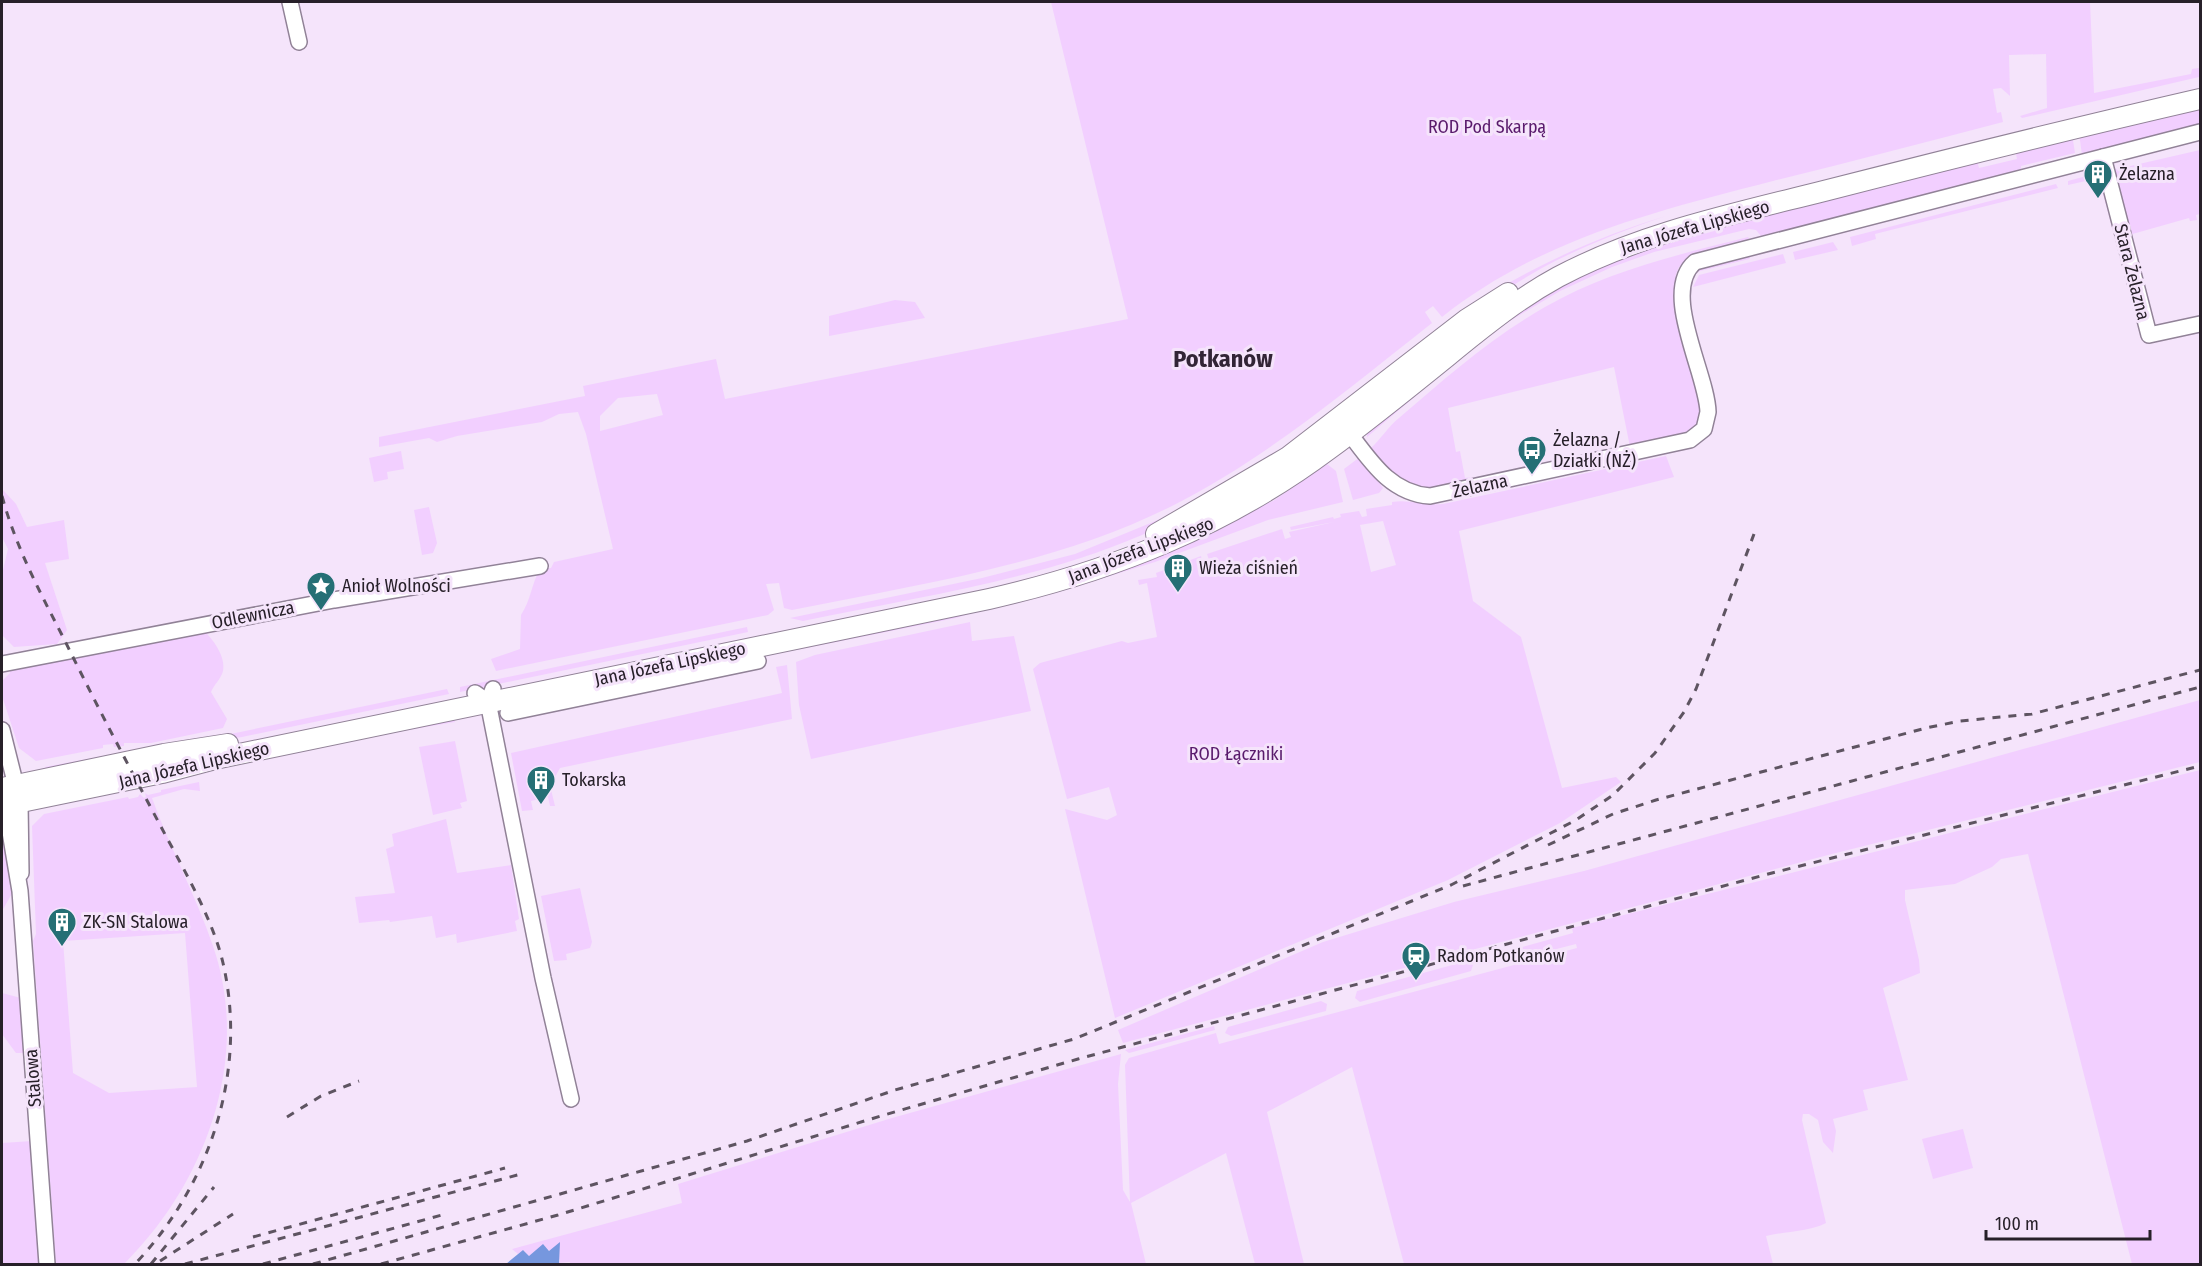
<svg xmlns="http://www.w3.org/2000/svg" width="2202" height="1266" viewBox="0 0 2202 1266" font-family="'Fira Sans Condensed',sans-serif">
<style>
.green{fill:#f2cfff;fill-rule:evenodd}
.water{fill:#7697de}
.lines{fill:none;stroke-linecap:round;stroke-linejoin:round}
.minor-casing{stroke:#918297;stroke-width:18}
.major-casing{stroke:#918297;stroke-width:22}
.minor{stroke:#fff;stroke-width:15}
.major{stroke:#fff;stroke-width:20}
.rail{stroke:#5e5461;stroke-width:3;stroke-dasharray:8 8;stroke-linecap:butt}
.labels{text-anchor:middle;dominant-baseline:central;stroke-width:6;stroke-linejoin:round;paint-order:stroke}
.park-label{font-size:18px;fill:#591a6c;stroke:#f5e4fb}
.poi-label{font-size:18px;fill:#272029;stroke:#f5e4fb;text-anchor:start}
.street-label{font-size:18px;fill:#272029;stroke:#f5e4fb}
.district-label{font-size:24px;font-weight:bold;fill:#322536;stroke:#f5e4fb}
</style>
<rect width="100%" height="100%" fill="#f5e4fb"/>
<g class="green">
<path d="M1051 2H2090L2094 93 2191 74 2192 69 2199 68V77L2022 118 2020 116 2047 108 2046 54 2009 55 2010 96 2001 88 1993 89 1997 113 2001 112 2003 122C1926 142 1850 162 1773 181 1653 212 1541 239 1442 317L1433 306 1425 312 1432 323C1348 389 1267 458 1172 506 1054 565 920 584 792 610L784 608 779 583 766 584 774 610 768 615 496 671 491 659 520 649 521 615C531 600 531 585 540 569L551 568 554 562 613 549 586 434 578 412 559 414 542 422 457 436 437 442 429 438 379 447V437L585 396 583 386 716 359 725 399 1128 319ZM657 394 663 415 600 431V416L618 398Z"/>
<polygon points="2200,104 2200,125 2082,155 2079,133"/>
<polygon points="2072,134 2075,153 2021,166 2021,170 1761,236 1756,230 1749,229 1654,252 1612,267 1560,291 1508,322 1458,360 1367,437 1367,433 1528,300 1663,239 1976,157 1979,168 2017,159 2015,148"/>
<polygon points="2200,150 2200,214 2196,215 2197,220 2190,221 2189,218 2129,235 2113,170"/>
<polygon points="2101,172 2119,247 2118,249 2099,178 2068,185 2068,181"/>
<polygon points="2056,184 2058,188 1875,234 1876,239 1852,246 1850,237"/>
<path d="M1666 216C1624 230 1581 247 1542 268 1519 281 1498 296 1473 304 1534 266 1596 237 1666 216Z"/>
<path d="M1748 237 1750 240 1693 255 1679 267 1676 274 1674 298 1701 409 1696 426 1689 431 1630 447 1614 367 1448 408 1456 452 1460 451 1465 478 1472 477 1473 482C1418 493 1406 493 1371 448 1380 440 1388 427 1399 418 1444 379 1492 337 1545 307 1608 271 1677 255 1748 237Z"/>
<polygon points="1833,242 1838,250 1795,260 1793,252"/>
<polygon points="1753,252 1749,259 1696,272 1703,268"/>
<polygon points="1783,254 1786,263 1693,287 1699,275"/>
<polygon points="895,300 915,302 925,318 829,336 829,316"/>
<path d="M1307 438C1254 470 1199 511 1142 535 1035 581 917 597 803 621L790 618 982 578 1075 554 1175 513Z"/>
<polygon points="401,451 404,469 387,472 388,479 374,482 369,458"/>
<path d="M1666 456 1674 477 1459 531 1473 601 1521 637 1562 788 1616 777 1621 782 1560 823 1448 880 1115 1018 1065 809 1107 820 1117 815 1109 787 1067 799 1033 669 1040 663 1122 641 1128 643 1157 637 1147 583 1139 585 1138 580 1157 577 1156 573 1201 556 1202 562 1209 560 1207 554 1282 529 1285 539 1291 537 1289 532 1334 522 1291 530 1290 527 1333 517 1334 519 1341 517 1340 514 1359 511 1362 517 1367 516 1366 509 1392 505V502C1409 499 1425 506 1443 504ZM1383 521 1396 565 1371 572 1360 525Z"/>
<polygon points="1360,457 1383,488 1379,493 1353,500 1344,469"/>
<polygon points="1327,464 1336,471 1343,502 1268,520 1155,562 1090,582 1003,603 956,618 796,650 799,645 1033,593 1273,501"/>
<polygon points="2,489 16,504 27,527 64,520 69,559 45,563 67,630 57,644 14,647 2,635 2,574 8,549 2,537"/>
<polygon points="429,507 437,543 433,553 422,555 414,510"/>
<polygon points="970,622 972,641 1014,636 1031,711 811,759 799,705 796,662 815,655"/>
<polygon points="747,627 748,632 460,692 460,687"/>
<path d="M205 632C214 640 226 658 223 671 222 677 214 685 211 692L227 719 223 728 151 743H124V746L114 747 113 744 103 745V748L36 761 19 748 2 696V681L10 673V670Z"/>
<polygon points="787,665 792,719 560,768 555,777 549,781 555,806 550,806 548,797 531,801 533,810 522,811 511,753 782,693 776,667"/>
<polygon points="447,689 449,694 242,737 158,749"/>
<polygon points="2200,700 2200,762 1828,855 1123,1043 1118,1030 1323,942 1454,902 1584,871"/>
<polygon points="454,719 455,722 354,739"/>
<polygon points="455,741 467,801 460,803 462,808 433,815 419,747"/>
<polygon points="119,753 120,755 46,769 45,767"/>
<path d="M2200 770V1264H2132L2028 854 2001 859 1992 867 1955 884 1905 890V900L1919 960 1920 973 1883 988 1908 1080 1863 1090 1868 1110 1833 1119 1836 1131 1833 1153 1823 1142 1818 1120 1809 1114H1803L1802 1120 1826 1223C1809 1232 1786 1231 1766 1236L1773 1264H1404L1352 1067 1267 1112 1304 1264H1255L1226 1153 1131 1203 1146 1264H569L570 1262 559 1263 560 1260 543 1245 529 1256 523 1250 518 1254 512 1249 682 1203 678 1184 892 1118 1121 1054 1118 1084 1123 1190 1130 1202 1125 1065 1129 1058 1216 1033 1219 1044 1577 948 1576 944 1506 962 1500 958 1504 952 1573 933 1572 928Z"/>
<path d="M199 782 200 791 184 789 152 798C170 848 196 896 213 946 252 1059 205 1184 124 1264H56L33 941 36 934 32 826 44 814 128 797 129 799 138 797 140 794 144 798 146 797 145 793 148 795 161 792V790ZM185 933 197 1087 109 1093 73 1073 63 941Z"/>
<polygon points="446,819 457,873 511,865 519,919 515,921 517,931 457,943 456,934 436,938 432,916 390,922 389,920 359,923 355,897 395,893 386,849 394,846 392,834"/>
<polygon points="2,824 14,890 2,911"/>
<polygon points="580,888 592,942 590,948 566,954 567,960 554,961 541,896"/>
<polygon points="1467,961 1473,965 1471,971 1360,1002 1355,998 1357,991"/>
<polygon points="2,993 21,998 24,1053 16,1053 2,1034"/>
<polygon points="1321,1001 1327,1004 1326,1011 1231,1036 1225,1033 1228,1027"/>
<polygon points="1214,1026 1215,1030 1129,1053 1125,1050"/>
<polygon points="1963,1129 1973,1168 1933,1179 1922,1139"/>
<polygon points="32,1141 42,1264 2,1264 2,1143"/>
</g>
<polygon class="water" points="560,1242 559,1264 506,1264 523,1250 529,1256 543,1244 549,1251"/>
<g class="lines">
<g class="minor-casing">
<g id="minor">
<polyline points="290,2 299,42"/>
<polyline points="2103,157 2149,335 2200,324"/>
<path d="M1343 425C1367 455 1387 493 1430 496L1690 440 1704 429 1708 412C1707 373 1660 292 1695 262L2200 132"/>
<polyline points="2,664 334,600 540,566"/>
<polyline points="493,689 488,702 543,978 571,1099"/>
<polyline points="475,693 488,702"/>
<polyline points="508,713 758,661"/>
<polyline points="2,730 20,802 21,873"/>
<polyline points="4,796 20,891 47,1264"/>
</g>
</g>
<g class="major-casing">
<g id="major">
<polyline points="1156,534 1288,457 1467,319 1508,293"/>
<polyline points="2,788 164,754 228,744"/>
<path d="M2 806 162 773 215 759 989 599C1112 571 1226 526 1328 450 1377 414 1423 376 1470 338 1499 315 1525 295 1558 277 1641 233 1733 214 1824 191 1949 159 2074 128 2200 99"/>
</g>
</g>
<use href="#minor" class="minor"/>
<use href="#major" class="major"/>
<g class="rail">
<path d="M2 496C16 548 41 594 65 641 95 702 127 763 159 823 181 865 212 916 223 963 248 1071 210 1185 135 1264"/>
<polyline points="1548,845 1613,814 1656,800 1926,728 1960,721 2032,714 2200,670"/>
<polyline points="1463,886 2200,687"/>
<polyline points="287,1117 321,1096 359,1081"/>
<polyline points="253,1237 505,1168"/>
<polyline points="160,1261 233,1214"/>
<polyline points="151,1264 214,1187"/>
<polyline points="185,1264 525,1173"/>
<polyline points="263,1264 442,1215"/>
<polyline points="313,1264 747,1141 895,1090 1074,1039 1451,885 1576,820 1613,795 1655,753 1684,712 1696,689 1754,534"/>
<polyline points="381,1264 558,1215 884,1115 1078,1059 1772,873 2200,766"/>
</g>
</g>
<defs>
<g id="building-pin" transform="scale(1.5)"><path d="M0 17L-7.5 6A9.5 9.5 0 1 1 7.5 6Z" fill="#256f75" stroke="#f5e4fb"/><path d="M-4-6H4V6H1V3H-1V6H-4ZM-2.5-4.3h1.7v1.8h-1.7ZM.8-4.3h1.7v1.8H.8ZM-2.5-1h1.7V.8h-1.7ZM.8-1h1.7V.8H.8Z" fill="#fff"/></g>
<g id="bus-pin" transform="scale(1.5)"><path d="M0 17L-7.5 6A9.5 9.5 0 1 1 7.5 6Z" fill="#256f75" stroke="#f5e4fb"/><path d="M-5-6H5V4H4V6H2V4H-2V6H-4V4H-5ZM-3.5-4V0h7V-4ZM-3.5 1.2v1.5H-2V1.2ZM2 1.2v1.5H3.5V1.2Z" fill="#fff"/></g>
<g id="sight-pin" transform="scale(1.5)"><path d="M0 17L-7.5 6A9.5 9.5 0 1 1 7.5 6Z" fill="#256f75" stroke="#f5e4fb"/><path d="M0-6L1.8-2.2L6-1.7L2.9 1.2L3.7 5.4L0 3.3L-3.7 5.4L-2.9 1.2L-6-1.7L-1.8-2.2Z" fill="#fff"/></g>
<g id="station-pin" transform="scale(1.5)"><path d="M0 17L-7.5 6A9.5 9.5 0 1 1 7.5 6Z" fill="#256f75" stroke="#f5e4fb"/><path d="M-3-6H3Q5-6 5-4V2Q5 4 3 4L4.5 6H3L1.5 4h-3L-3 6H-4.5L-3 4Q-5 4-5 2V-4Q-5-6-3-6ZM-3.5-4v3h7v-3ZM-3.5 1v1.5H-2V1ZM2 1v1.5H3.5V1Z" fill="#fff"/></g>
</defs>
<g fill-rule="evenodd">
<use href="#building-pin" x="2098" y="174"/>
<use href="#bus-pin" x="1532" y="450"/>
<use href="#building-pin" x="1178" y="568"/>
<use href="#sight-pin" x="321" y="586"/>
<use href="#building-pin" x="541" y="780"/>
<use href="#building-pin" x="62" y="922"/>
<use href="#station-pin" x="1416" y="956"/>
</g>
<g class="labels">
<g class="park-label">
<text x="1487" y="127">ROD Pod Skarpą</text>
<text x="1236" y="754">ROD Łączniki</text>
</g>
<g class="poi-label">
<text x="2119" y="174">Żelazna</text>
<text x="1553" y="440">Żelazna /<tspan x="1553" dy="21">Działki (NŻ)</tspan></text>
<text x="1199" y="568">Wieża ciśnień</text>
<text x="342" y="586">Anioł Wolności</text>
<text x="562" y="780">Tokarska</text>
<text x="83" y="922">ZK-SN Stalowa</text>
<text x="1437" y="956">Radom Potkanów</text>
</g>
<g class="street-label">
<text transform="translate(1695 227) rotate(-16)">Jana Józefa Lipskiego</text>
<text transform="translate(2132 272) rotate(76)">Stara Żelazna</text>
<text transform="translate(1480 486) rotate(-12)">Żelazna</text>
<text transform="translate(1141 550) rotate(-21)">Jana Józefa Lipskiego</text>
<text transform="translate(253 615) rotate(-11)">Odlewnicza</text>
<text transform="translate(670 664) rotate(-12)">Jana Józefa Lipskiego</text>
<text transform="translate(194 765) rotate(-13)">Jana Józefa Lipskiego</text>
<text transform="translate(33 1078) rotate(-94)">Stalowa</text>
</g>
<g class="district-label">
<text x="1223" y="359">Potkanów</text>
</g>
</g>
<rect width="2202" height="1266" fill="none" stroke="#272029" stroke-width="6"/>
<path d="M1986 1230v9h164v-9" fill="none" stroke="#272029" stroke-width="3"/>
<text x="1995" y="1230" font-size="18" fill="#272029" stroke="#f5e4fb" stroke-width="4.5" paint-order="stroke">100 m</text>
</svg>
